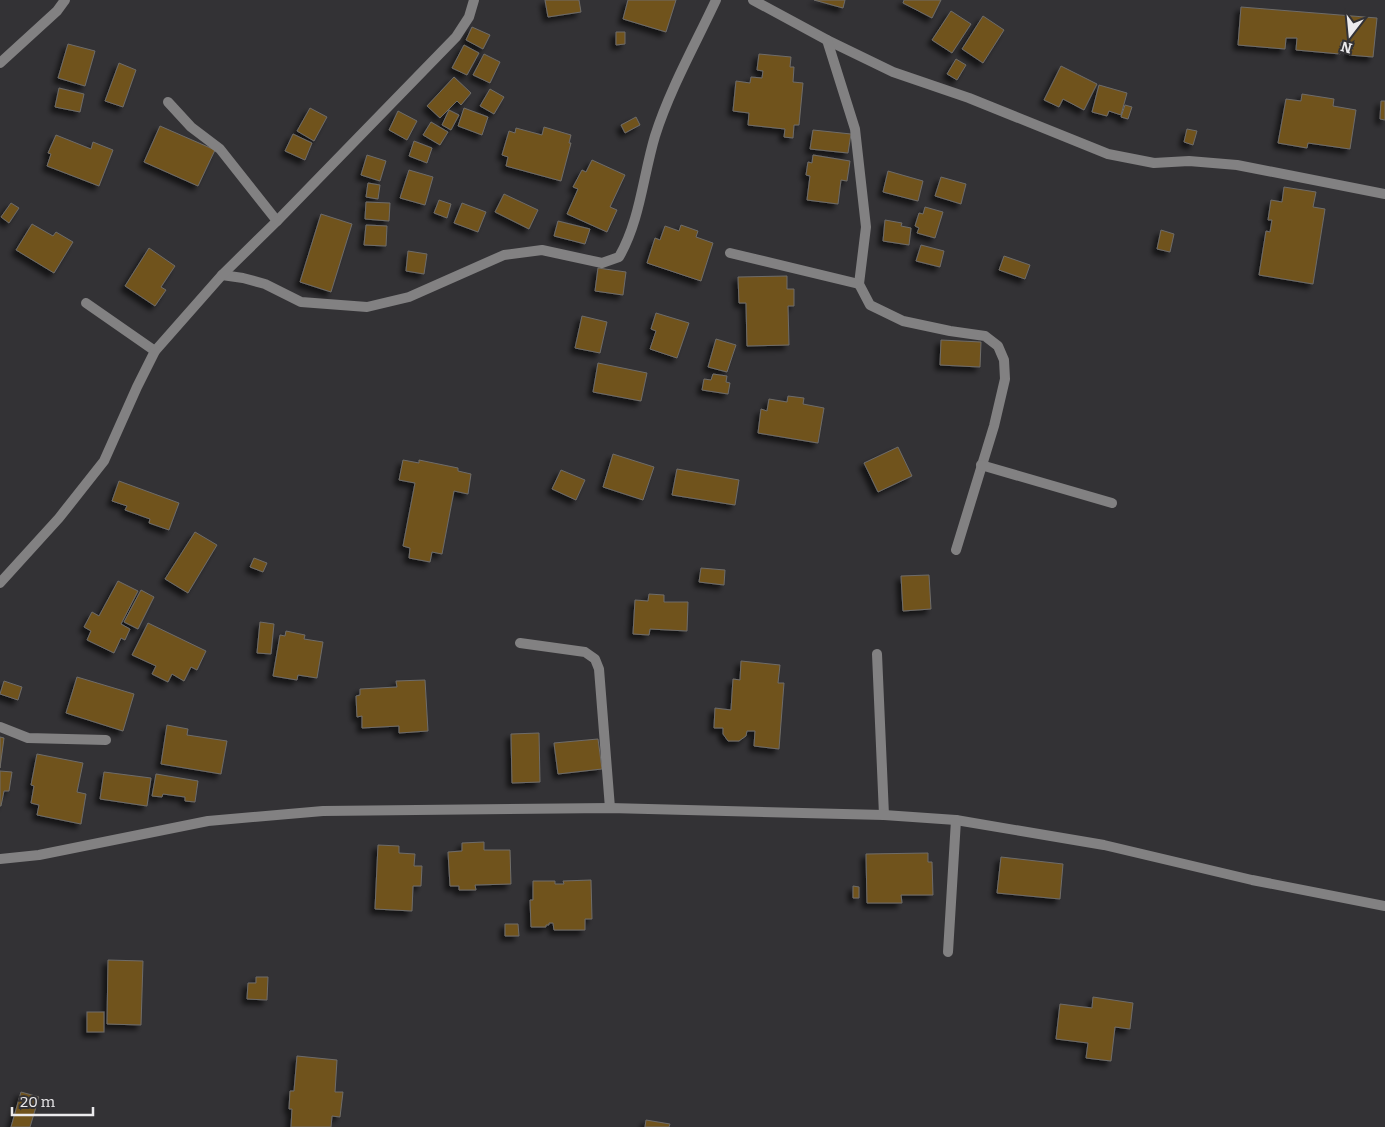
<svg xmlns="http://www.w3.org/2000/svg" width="1385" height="1127" viewBox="0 0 1385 1127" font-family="Bitter,serif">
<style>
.building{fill:#70521e;stroke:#6e6c69;filter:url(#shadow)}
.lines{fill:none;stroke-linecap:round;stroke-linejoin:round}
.lane{stroke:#828182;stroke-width:10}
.street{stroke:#828182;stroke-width:10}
</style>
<defs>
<filter id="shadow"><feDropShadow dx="-4.5" dy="4.5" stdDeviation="2.5" flood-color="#0009"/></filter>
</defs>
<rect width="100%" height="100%" fill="#333235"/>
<g class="building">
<polygon points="545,0 579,0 581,12 548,17"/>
<polygon points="628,0 676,0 666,32 623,19"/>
<polygon points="814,0 845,0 843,8"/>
<polygon points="904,0 941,0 932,18 903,3"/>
<polygon points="1241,7 1377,18 1373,57 1349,55 1350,43 1341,42 1340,54 1296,50 1297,38 1286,38 1285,49 1238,45"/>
<polygon points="951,11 971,24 952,53 932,40"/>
<polygon points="983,16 1004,30 983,63 962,49"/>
<polygon points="472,27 490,35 483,49 466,40"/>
<polygon points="616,32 625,32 625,44 616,45"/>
<polygon points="68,44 95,51 85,86 58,78"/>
<polygon points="464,45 479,53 467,75 452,68"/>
<polygon points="484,54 500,62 490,83 473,75"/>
<polygon points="759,54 791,57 790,67 794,67 793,82 803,83 799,125 794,125 793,138 784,137 785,129 748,125 749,113 733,111 736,81 750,83 751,77 762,78 763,71 757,70"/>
<polygon points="956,59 966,65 957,80 947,74"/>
<polygon points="119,63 136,70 123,107 105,101"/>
<polygon points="1061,66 1097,84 1084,110 1063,99 1059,107 1044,100"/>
<polygon points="454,77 471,93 461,105 457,101 440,118 427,106"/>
<polygon points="1099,85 1127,93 1121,115 1109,111 1107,116 1092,112"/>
<polygon points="59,88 84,94 80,112 55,107"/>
<polygon points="490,89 504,97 494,114 480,106"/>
<polygon points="1302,94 1334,99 1333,106 1356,110 1350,149 1308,143 1307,148 1278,143 1286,99 1301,101"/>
<polygon points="1381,101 1385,101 1385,120 1380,119"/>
<polygon points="1125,105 1132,107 1128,119 1121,117"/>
<polygon points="310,108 327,117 314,141 297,131"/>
<polygon points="464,108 488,117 482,135 458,126"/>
<polygon points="449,110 459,115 451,130 442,125"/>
<polygon points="398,111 417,121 407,140 389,130"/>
<polygon points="636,117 640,125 625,133 621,125"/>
<polygon points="431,122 448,132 440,145 423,135"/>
<polygon points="160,126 215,150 198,186 144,162"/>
<polygon points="544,127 571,135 569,143 571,143 561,181 506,166 508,157 502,155 509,131 515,133 516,128 542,135"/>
<polygon points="1187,129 1197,131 1193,145 1184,142"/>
<polygon points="813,130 851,134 848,153 810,149"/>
<polygon points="293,134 312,143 305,160 285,151"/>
<polygon points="56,135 91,149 93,142 113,150 99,186 47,166 51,154 48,153"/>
<polygon points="414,141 432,148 427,163 409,156"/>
<polygon points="367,155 386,161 380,181 361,175"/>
<polygon points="813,155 850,161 847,181 841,180 838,204 807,200 810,176 806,175 808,162 812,163"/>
<polygon points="592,160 625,175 610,207 617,210 607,232 567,214 578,189 573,187 582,170 586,172"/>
<polygon points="409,170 433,177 425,205 400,198"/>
<polygon points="888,171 923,181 918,201 883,192"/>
<polygon points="941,177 966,184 961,204 935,196"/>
<polygon points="368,183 380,185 378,199 366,197"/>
<polygon points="1284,187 1316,192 1313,207 1325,209 1313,284 1259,275 1266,231 1270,232 1272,220 1268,220 1271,200 1282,202"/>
<polygon points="504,194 538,210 529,229 495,212"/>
<polygon points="439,200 451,204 447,218 434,213"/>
<polygon points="366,202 390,203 389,221 365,219"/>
<polygon points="11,203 19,208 9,223 1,217"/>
<polygon points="462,203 486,212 478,232 454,223"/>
<polygon points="925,207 943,212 935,238 917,233 919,228 915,226 919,213 923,214"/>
<polygon points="321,214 352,224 331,292 300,282"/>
<polygon points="885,220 902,223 901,226 911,228 909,245 883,241"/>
<polygon points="558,221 590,229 585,244 554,236"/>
<polygon points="32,224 53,236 56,232 73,242 54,273 16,250"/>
<polygon points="366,225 387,226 386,246 364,245"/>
<polygon points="681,225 698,231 696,237 713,243 701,281 647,263 655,238 660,240 665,226 679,231"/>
<polygon points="1161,230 1174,234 1170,252 1157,249"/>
<polygon points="921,245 944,251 940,267 916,261"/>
<polygon points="149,248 175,266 161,287 166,290 155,306 125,286"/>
<polygon points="408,251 427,254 424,274 406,271"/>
<polygon points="1004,256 1030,265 1025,279 999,270"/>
<polygon points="598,268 626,272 623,295 595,291"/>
<polygon points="787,276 787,289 794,289 794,306 788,306 789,345 747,346 746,303 739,303 738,277"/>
<polygon points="656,313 689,323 677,358 650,349 656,331 651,329"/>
<polygon points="582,316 607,322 600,353 575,348"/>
<polygon points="716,339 736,345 727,372 708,367"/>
<polygon points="941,340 981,342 980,367 940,365"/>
<polygon points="598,363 647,373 641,401 593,392"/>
<polygon points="713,374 727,376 726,382 730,383 728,394 702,390 704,379 711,380"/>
<polygon points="788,396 804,398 803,404 824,408 818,443 758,433 761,409 767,411 769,399 787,402"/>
<polygon points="898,447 912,476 878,492 864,463"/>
<polygon points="613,454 654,467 643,500 603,487"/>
<polygon points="403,460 419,463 419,460 458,468 458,471 471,474 468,494 454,491 442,554 432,552 430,562 409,558 410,548 403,546 415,483 399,480"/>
<polygon points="677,469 739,480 735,505 672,495"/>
<polygon points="561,470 585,480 576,500 552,489"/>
<polygon points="119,481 179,503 169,530 149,523 150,519 125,510 127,506 112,501"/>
<polygon points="195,532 217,545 188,593 165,579"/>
<polygon points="254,558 267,563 263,572 250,567"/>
<polygon points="701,568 725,570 724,585 699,582"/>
<polygon points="929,575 931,609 903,611 901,576"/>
<polygon points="118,581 138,591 121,624 130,629 125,640 121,638 114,653 87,640 91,631 84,627 92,612 99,616"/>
<polygon points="141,590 154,597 138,629 124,622"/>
<polygon points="649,594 664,595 664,602 688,602 687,631 650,629 649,635 633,634 635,600 648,601"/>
<polygon points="260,622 274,624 271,654 257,653"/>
<polygon points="148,623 206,651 197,670 191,667 184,681 172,674 168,682 152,674 156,666 132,655"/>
<polygon points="286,631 305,635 304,639 323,642 317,678 298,675 297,680 273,676 280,635 285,636"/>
<polygon points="741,661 780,665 778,683 784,683 779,749 754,746 755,731 747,731 746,736 739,741 728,741 723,734 723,728 714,728 715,708 731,710 733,679 740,680"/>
<polygon points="77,677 134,694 123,731 66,713"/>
<polygon points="425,680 428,731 399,733 399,726 362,728 362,716 357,717 356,696 360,695 360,689 397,687 396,681"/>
<polygon points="4,681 22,687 18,700 0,694"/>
<polygon points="167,725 188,729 187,735 227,741 221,774 161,764"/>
<polygon points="539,733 540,782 512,783 511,734"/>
<polygon points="0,737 4,738 0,768"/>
<polygon points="598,739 602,769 558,774 554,743"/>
<polygon points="37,754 83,763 77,792 86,794 81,824 37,815 39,805 31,803 34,786 31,785"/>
<polygon points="0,771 12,772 9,791 4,791 1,806 0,806"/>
<polygon points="104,772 151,778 147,806 100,799"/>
<polygon points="156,774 198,781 195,802 185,801 185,797 163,794 162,797 152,796"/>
<polygon points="484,842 484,850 510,850 511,884 475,885 476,890 459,890 459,886 450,886 448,852 462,851 462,843"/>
<polygon points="378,845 399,846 399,853 415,854 414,866 422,866 421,886 413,886 412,911 375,909"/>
<polygon points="928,853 928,862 932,862 933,895 901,895 902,903 867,903 866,854"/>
<polygon points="1001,857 1063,864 1060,899 997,893"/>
<polygon points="591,880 592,919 585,919 585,930 554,930 553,923 549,923 549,925 546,925 546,927 531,927 530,900 533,900 533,881 555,881 555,884 564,884 563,881"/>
<polygon points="853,886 859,887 859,898 853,898"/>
<polygon points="505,924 518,924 519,936 505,936"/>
<polygon points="108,960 143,961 141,1025 107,1024"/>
<polygon points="256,977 268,977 267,1000 247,999 248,983 256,983"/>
<polygon points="1093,997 1133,1003 1130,1029 1115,1027 1111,1061 1086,1058 1088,1043 1056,1039 1060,1004 1092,1008"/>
<rect x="87" y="1012" width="17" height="20"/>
<polygon points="297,1056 337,1060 335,1092 343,1092 340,1117 332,1116 331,1127 291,1127 292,1109 289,1109 290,1091 294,1091"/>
<polygon points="21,1092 39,1097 30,1127 11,1127"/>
<polygon points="646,1120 670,1124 669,1127 645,1127"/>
</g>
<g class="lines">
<polyline class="lane" points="520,643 585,652 595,659 599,669 610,808"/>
<g class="street">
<polyline points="753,0 827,40 893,72 969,98 1108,154 1154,163 1189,161 1237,165 1385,194"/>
<polyline points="827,40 855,129 866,227 859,284 870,305 903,321 950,331 985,336 998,346 1004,360 1005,379 994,426 956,550"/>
<polyline points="0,63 57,11 65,0"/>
<polyline points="168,102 191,127 220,149 277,221"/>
<polyline points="730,253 859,284"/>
<path d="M222 275 243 278 265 284 301 302 367 307 409 297 504 255 542 250 602 263 619 257C640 221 643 176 655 136 670 89 695 45 716 0"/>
<polyline points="86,303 155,351"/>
<polyline points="981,465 1112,503"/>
<polyline points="0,583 59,518 104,461 137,387 155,351 222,275 277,221 456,37 469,17 474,0"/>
<polyline points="877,654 884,815"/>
<polyline points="0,727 28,738 106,740"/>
<polyline points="0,859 39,855 208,821 323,811 610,808 884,815 956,820 1104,845 1252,880 1385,906"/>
<polyline points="948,952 956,820"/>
</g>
</g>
<g transform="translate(1350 35) rotate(196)" stroke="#333235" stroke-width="4" paint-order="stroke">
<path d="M0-4L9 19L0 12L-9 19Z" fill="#ecebed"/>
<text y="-8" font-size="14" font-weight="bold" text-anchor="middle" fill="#ecebed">N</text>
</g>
<path d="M12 1107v8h81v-8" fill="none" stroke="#ecebed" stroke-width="2.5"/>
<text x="20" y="1107" font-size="15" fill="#ecebed" stroke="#333235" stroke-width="4" paint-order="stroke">20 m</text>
</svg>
